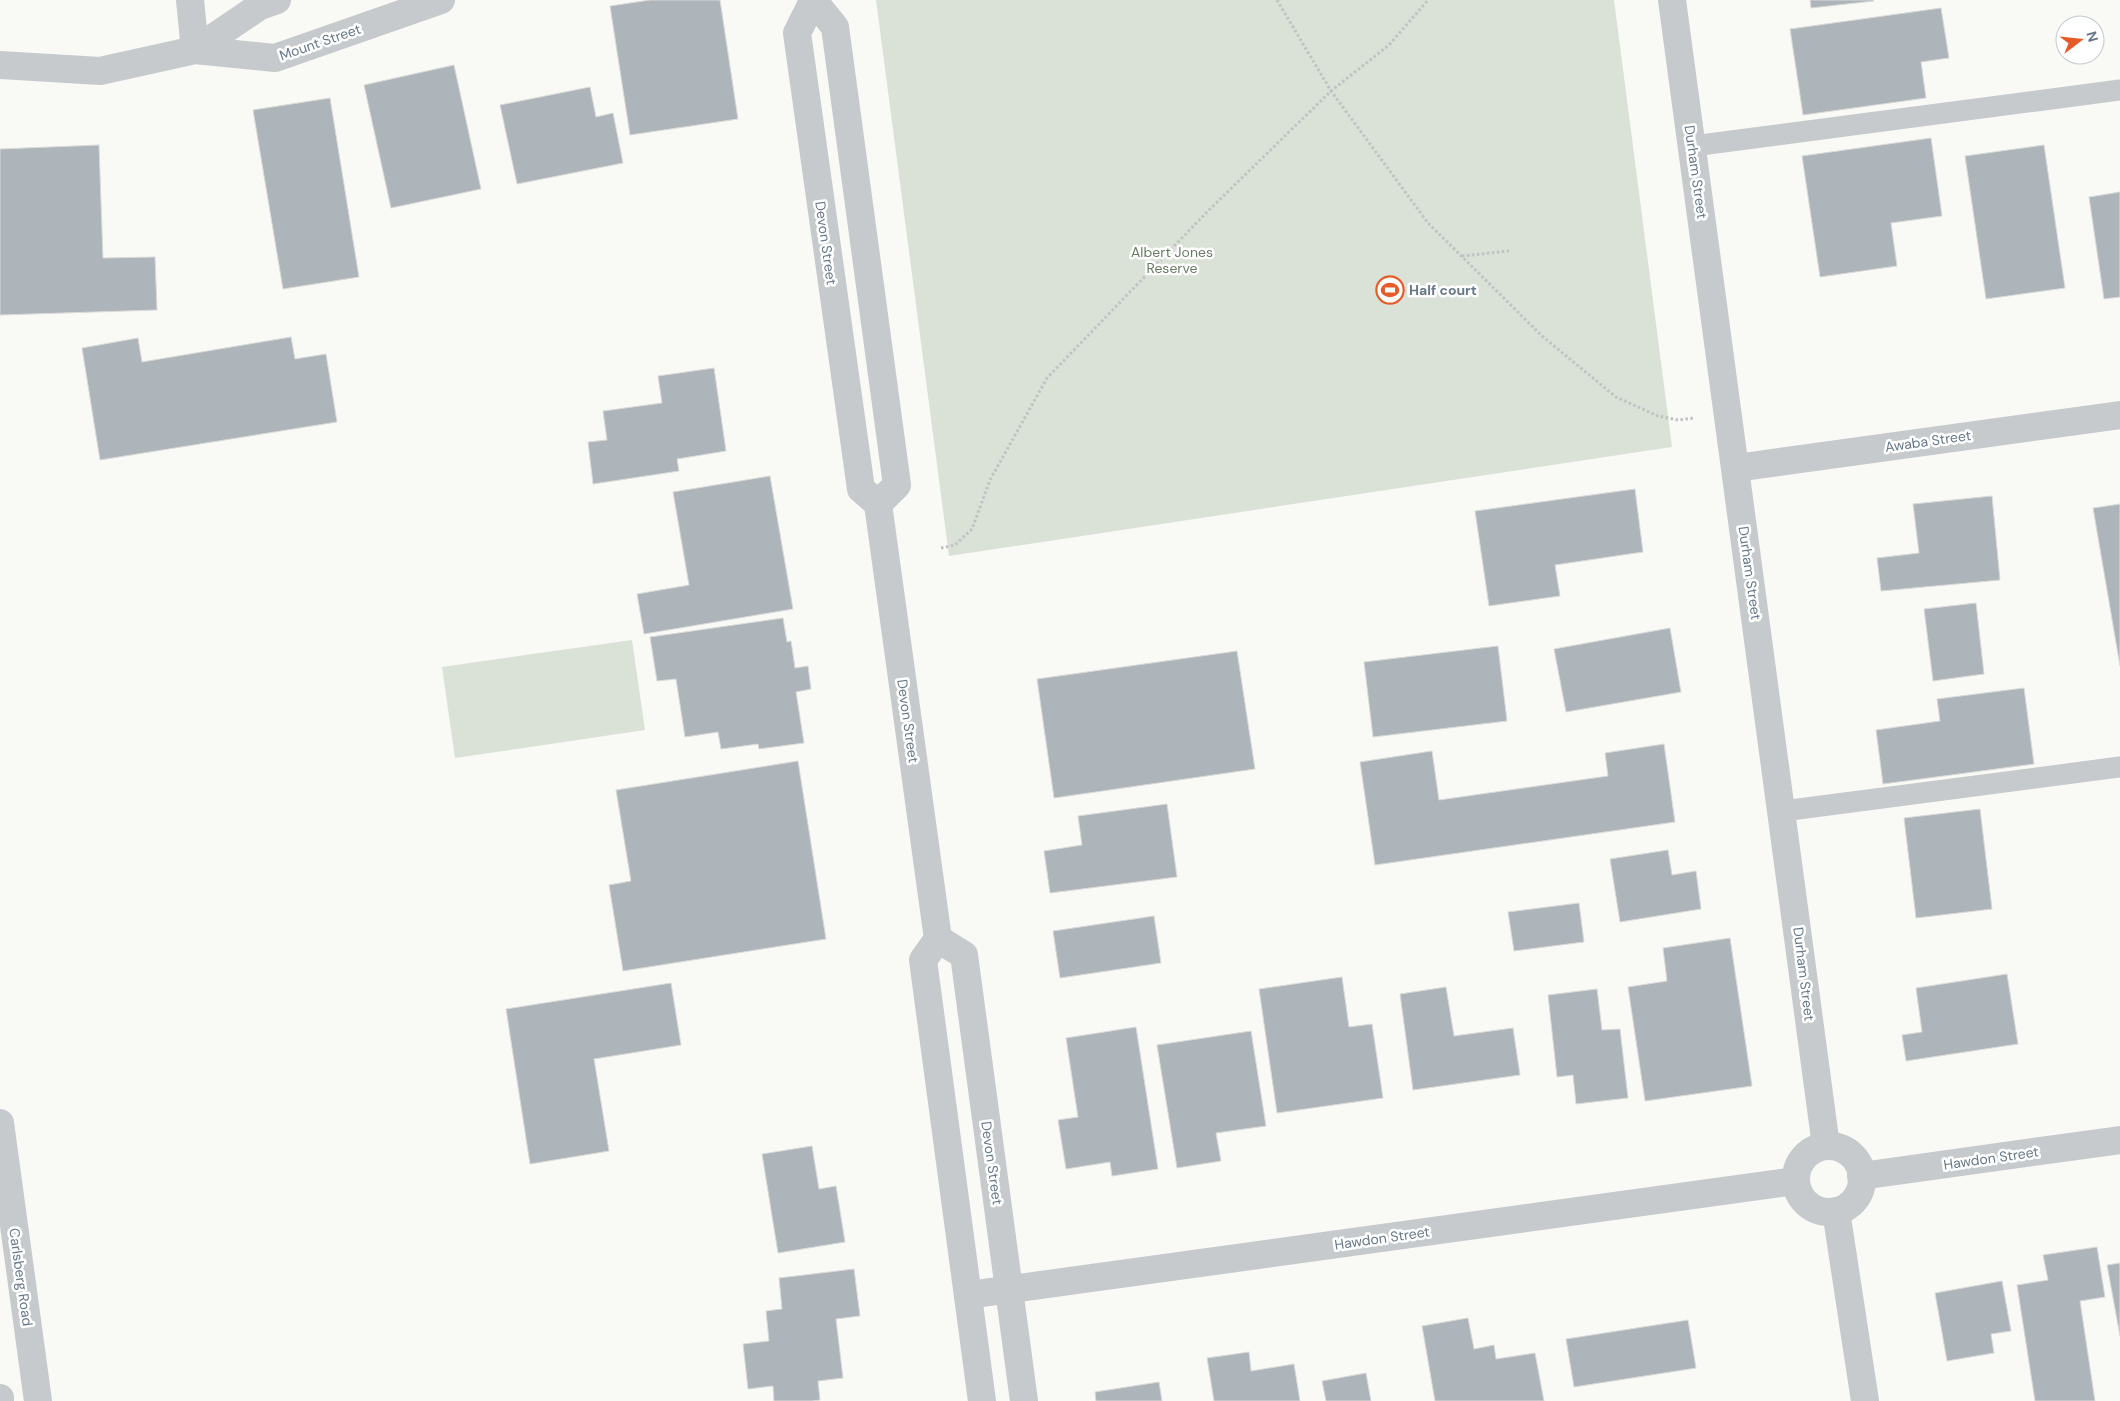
<svg xmlns="http://www.w3.org/2000/svg" width="2120" height="1401" viewBox="0 0 2120 1401" font-family="'DM Sans',sans-serif">
<style>
.green{fill:#dae1d7}
.building{fill:#adb5bb;stroke:#dadad8}
.lines{fill:none;stroke-linecap:round;stroke-linejoin:round}
.path{stroke:#c0c2c4;stroke-width:3;stroke-dasharray:2.5 2.5;stroke-linecap:butt}
.service{stroke:#c6cacd;stroke-width:21}
.minor{stroke:#c6cacd;stroke-width:28}
.labels{text-anchor:middle;dominant-baseline:central;stroke-width:5;stroke-linejoin:round;paint-order:stroke}
.street-label{font-size:14px;fill:#677888;stroke:#fff}
.park-label{font-size:14px;fill:#667a62;stroke:#fff}
.poi-label{font-size:14px;font-weight:bold;fill:#677888;stroke:#fff;text-anchor:start}
</style>
<rect width="100%" height="100%" fill="#f9f9f6"/>
<g class="green">
<polygon points="876,0 1614,0 1672,447 949,556"/>
<polygon points="632,640 645,730 455,758 442,667"/>
</g>
<g class="building">
<polygon points="650,0 720,0 738,119 630,135 610,6"/>
<polygon points="1810,0 1873,0 1874,1 1811,8"/>
<polygon points="1941,8 1949,58 1921,62 1926,98 1803,115 1790,29"/>
<polygon points="454,65 481,189 391,208 364,85"/>
<polygon points="590,87 596,117 613,113 623,163 517,184 500,105"/>
<polygon points="330,98 359,277 283,289 253,110"/>
<polygon points="1931,138 1942,216 1891,223 1897,266 1820,277 1802,156"/>
<polygon points="99,145 103,258 155,257 157,310 0,315 0,149"/>
<polygon points="2044,145 2065,288 1986,299 1965,156"/>
<polygon points="2120,192 2120,297 2104,299 2089,197"/>
<polygon points="291,337 295,359 326,354 337,422 100,460 82,348 138,338 142,362"/>
<polygon points="714,368 726,451 677,459 679,471 593,484 588,442 607,440 603,411 662,403 658,376"/>
<polygon points="770,476 793,609 644,634 637,594 689,585 673,492"/>
<polygon points="1635,489 1643,552 1555,565 1560,596 1489,606 1475,511"/>
<polygon points="1992,496 2000,580 1881,591 1877,558 1919,553 1913,504"/>
<polygon points="2120,504 2120,666 2093,508"/>
<polygon points="1976,603 1984,674 1933,681 1924,609"/>
<polygon points="783,618 787,642 791,641 795,668 808,666 811,689 796,692 804,743 759,749 758,744 721,749 718,732 685,737 676,679 657,681 650,637"/>
<polygon points="1670,628 1681,692 1566,712 1554,649"/>
<polygon points="1498,646 1507,721 1373,737 1364,662"/>
<polygon points="1237,651 1255,769 1054,798 1037,679"/>
<polygon points="2024,688 2034,764 1883,784 1876,730 1940,721 1937,699"/>
<polygon points="1664,744 1675,822 1375,865 1360,762 1432,751 1439,800 1608,776 1605,753"/>
<polygon points="798,761 826,939 623,971 609,885 631,881 616,790"/>
<polygon points="1167,804 1177,877 1050,893 1044,851 1082,845 1078,816"/>
<polygon points="1980,809 1992,909 1916,918 1904,818"/>
<polygon points="1668,850 1672,875 1696,871 1701,909 1620,922 1610,859"/>
<polygon points="1579,903 1584,942 1514,951 1508,912"/>
<polygon points="1154,916 1161,963 1060,978 1053,931"/>
<polygon points="1730,938 1752,1086 1645,1101 1628,987 1667,981 1663,948"/>
<polygon points="2007,974 2018,1044 1906,1061 1902,1035 1922,1032 1916,988"/>
<polygon points="1342,977 1349,1027 1372,1024 1383,1098 1277,1113 1259,989"/>
<polygon points="671,983 681,1045 594,1059 609,1151 530,1164 506,1009"/>
<polygon points="1446,987 1454,1036 1513,1028 1520,1075 1413,1090 1400,994"/>
<polygon points="1597,989 1602,1030 1620,1029 1628,1098 1576,1104 1573,1075 1557,1077 1548,995"/>
<polygon points="1136,1027 1158,1169 1112,1176 1110,1162 1066,1169 1058,1120 1078,1117 1066,1038"/>
<polygon points="1251,1031 1266,1126 1216,1133 1221,1161 1177,1168 1157,1045"/>
<polygon points="812,1146 819,1189 836,1186 845,1242 778,1253 762,1154"/>
<polygon points="2097,1247 2105,1297 2080,1301 2095,1401 2035,1401 2017,1285 2048,1280 2043,1255"/>
<polygon points="2120,1263 2120,1336 2107,1265"/>
<polygon points="854,1269 860,1316 836,1319 843,1378 818,1381 820,1400 812,1401 774,1401 773,1386 748,1389 743,1344 769,1341 766,1311 782,1309 779,1278"/>
<polygon points="2002,1281 2011,1331 1991,1334 1994,1353 1947,1361 1935,1293"/>
<polygon points="1468,1318 1474,1349 1494,1345 1496,1359 1535,1353 1544,1401 1435,1401 1422,1326"/>
<polygon points="1688,1320 1696,1368 1574,1387 1566,1339"/>
<polygon points="1249,1352 1251,1371 1294,1364 1300,1401 1214,1401 1207,1358"/>
<polygon points="1366,1373 1371,1401 1326,1401 1322,1381"/>
<polygon points="1159,1382 1162,1401 1096,1401 1095,1392"/>
</g>
<g class="lines">
<g class="path">
<polyline points="1277,0 1331,91 1428,223 1542,336 1616,397 1658,416 1678,420 1694,418"/>
<polyline points="1462,256 1509,251"/>
<polyline points="941,548 955,545 972,529 990,480 1047,378 1207,212 1331,91 1389,45 1428,0"/>
</g>
<g class="service">
<polyline points="1693,146 2120,90"/>
<polyline points="1783,811 2120,767"/>
</g>
<g class="minor">
<polyline points="190,0 195,50"/>
<polyline points="813,0 835,27 897,485 878,504"/>
<polyline points="1672,0 1826,1146"/>
<polyline points="813,1 797,33 861,489 878,504"/>
<polyline points="195,50 260,6 277,0"/>
<polyline points="0,65 100,71 195,50 275,58 441,0"/>
<polyline points="1736,468 2120,415"/>
<polyline points="878,504 938,939 923,960 982,1401"/>
<polyline points="938,939 964,955 1024,1401"/>
<polyline points="0,1123 38,1401"/>
<circle cx="1829" cy="1179" r="33"/>
<polyline points="1861,1176 2120,1140"/>
<polyline points="1836,1211 1865,1401"/>
<polyline points="968,1295 1796,1181"/>
<polyline points="0,1398 0,1401"/>
</g>
</g>
<defs>
<g id="stadium-ring" transform="scale(1.4375)"><circle r="9.5" fill="#fff" stroke="#e75b28" stroke-width="1.5"/><path d="M0-5a6.5 5 0 1 0 0 10a6.5 5 0 1 0 0-10ZM-3.5-1.8h7v3.6h-7Z" fill="#e75b28"/></g>
</defs>
<g fill-rule="evenodd">
<use href="#stadium-ring" x="1390" y="290"/>
</g>
<g class="labels">
<g class="street-label">
<text transform="translate(320 42) rotate(-19)">Mount Street</text>
<text transform="translate(1696 172) rotate(82)">Durham Street</text>
<text transform="translate(826 243) rotate(82)">Devon Street</text>
<text transform="translate(1928 441) rotate(-8)">Awaba Street</text>
<text transform="translate(1750 573) rotate(82)">Durham Street</text>
<text transform="translate(908 721) rotate(82)">Devon Street</text>
<text transform="translate(1804 974) rotate(83)">Durham Street</text>
<text transform="translate(1991 1158) rotate(-8)">Hawdon Street</text>
<text transform="translate(992 1163) rotate(82)">Devon Street</text>
<text transform="translate(1382 1238) rotate(-8)">Hawdon Street</text>
<text transform="translate(21 1277) rotate(82)">Carlsberg Road</text>
</g>
<g class="park-label">
<text x="1172" y="252">Albert Jones<tspan x="1172" dy="16">Reserve</tspan></text>
</g>
<g class="poi-label">
<text x="1409" y="290">Half court</text>
</g>
</g>
<g transform="translate(2080 40) rotate(74)"><circle r="24" fill="#ffffff" stroke="#c2c9cf"/>
<path d="M0-4L9 19L0 12L-9 19Z" fill="#e75b28"/>
<text y="-8" font-size="14" font-weight="bold" text-anchor="middle" fill="#677888">N</text>
</g>
</svg>
